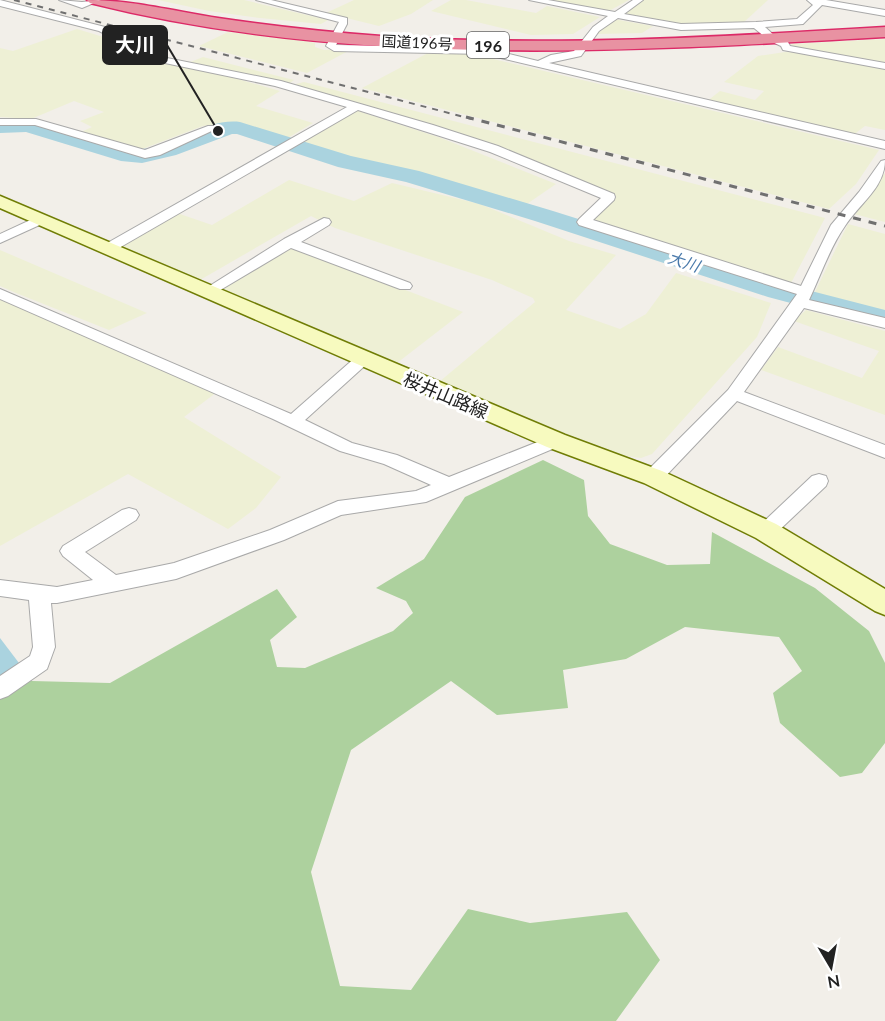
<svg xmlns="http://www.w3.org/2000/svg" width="885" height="1021" viewBox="0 0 885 1021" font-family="Lato,'Noto Sans JP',sans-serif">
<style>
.farmland{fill:#eef0d5}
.forest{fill:#add19e}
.water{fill:#aad3df}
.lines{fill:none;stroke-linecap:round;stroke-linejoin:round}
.river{fill:#aad3df;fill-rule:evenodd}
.street-casing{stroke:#a9a9a9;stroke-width:2}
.secondary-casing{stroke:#707d05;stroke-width:3}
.highway-casing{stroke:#dc2a67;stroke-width:3}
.street{fill:#fff;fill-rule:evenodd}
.secondary{fill:#f7fabf;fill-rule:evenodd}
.highway{fill:#e892a2;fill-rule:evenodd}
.rail-far1{stroke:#707070;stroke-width:2;stroke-dasharray:6 6;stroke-linecap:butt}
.rail{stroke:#707070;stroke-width:3;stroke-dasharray:8 8;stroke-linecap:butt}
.labels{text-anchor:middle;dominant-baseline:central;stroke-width:6;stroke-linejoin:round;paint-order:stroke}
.far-street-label{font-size:15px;fill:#222;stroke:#fff}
.shield{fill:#fff;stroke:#646464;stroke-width:1.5}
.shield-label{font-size:16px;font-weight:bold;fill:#222}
.far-water-label{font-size:16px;font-style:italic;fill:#4a7aab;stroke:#fff}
.street-label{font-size:18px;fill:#222;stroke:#fff}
.leader{fill:none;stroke:#222;stroke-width:2}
.callout-dot{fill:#222;stroke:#fff;stroke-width:2}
.callout{fill:#222;stroke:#222;stroke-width:2}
.callout-label{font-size:20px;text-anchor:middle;font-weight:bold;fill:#fff}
</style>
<rect width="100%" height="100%" fill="#f2efe9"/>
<g class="farmland">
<polygon points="158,0 244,0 328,20 321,24 260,18 209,11"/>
<polygon points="354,0 433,0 411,14 379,26 326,13"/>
<polygon points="451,0 466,0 536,13 547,6 600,17 573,34 531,35 431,11"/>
<polygon points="539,0 629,0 607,12"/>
<polygon points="642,0 768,0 744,22 673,24 619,15"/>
<polygon points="613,19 653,26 642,33 597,34 596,32"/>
<polygon points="77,29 110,39 153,62 210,71 280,91 256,106 313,123 286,139 249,128 227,123 203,126 137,151 79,133 92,127 80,121 104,112 74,101 31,119 0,117 0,48 13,51"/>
<polygon points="228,32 300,40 315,43 315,47 324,50 352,49 307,73 199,46"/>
<polygon points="885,39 885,65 790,47 791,44"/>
<polygon points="785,52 802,53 885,69 885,130 865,126 852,136 706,102 720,91 755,100 764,91 724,82 758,56"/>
<polygon points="428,53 472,54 879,150 856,184 829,209 362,88"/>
<polygon points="203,57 294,80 287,85 188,63"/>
<polygon points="304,82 825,218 791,283 591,221 616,197 500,149 292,85"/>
<polygon points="355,110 441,138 556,184 524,206 457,186 352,161 297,142"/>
<polygon points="885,173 885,222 854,214"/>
<polygon points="289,180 354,201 392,183 480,204 569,241 616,255 566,310 620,329 646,314 676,273 771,303 757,337 652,454 641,458 619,455 439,382 535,302 533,298 492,280 335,228 311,216 200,280 117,245 177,213 212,225"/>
<polygon points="848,224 885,234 885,316 813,296"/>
<polygon points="290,246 463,312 397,363 219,288"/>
<polygon points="0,250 147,313 109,330 16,293 0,286"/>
<polygon points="0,298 217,392 184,417 281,477 256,508 228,529 128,474 0,546"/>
<polygon points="806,310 885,331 885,415 761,370 778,347 862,378 879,351 794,321"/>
</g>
<polygon class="forest" points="543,460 584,480 588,516 610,544 667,565 710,564 712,532 815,588 869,631 885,663 885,743 862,773 840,777 780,723 773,693 802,671 779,637 685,627 626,659 563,670 568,708 497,715 451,681 351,750 311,872 340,986 411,990 468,909 530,923 627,912 660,960 616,1021 0,1021 0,682 32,681 110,683 277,589 297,617 270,640 277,667 305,668 393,631 413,613 406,601 376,588 424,559 465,497"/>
<polygon class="water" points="0,638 22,667 0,684"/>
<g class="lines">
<path class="river" d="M27 120C57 127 116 151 143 149 177 146 206 118 240 122L351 156 419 171 553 211 788 285 885 310V328L768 297 535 221 406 182 338 167 237 134H232L176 155 142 163 121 161 26 132 0 133V121Z"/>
<g class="street-casing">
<g id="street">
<path d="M0 0 105 27 167 58 281 81 433 125 498 146 614 194 615 197 614 200 593 220 801 286 831 225 859 192 881 161 885 160C885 188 859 204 845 226 830 247 820 277 809 300L885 318V328L804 308 744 392 885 445V458L737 401 660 482 653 484 646 482 644 477 646 472 728 390 797 294 579 225 577 222 579 219 601 198 490 152 358 110 112 252H102L100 249 102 246 347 107 275 86 160 62 99 31 0 6Z"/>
<polygon points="59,0 82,2 101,0 82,8"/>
<polygon points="256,0 271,0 347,18 347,24 336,45 484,48 538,61 551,55 574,51 593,27 608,16 529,0 548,0 615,12 633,0 643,0 624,14 681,24 756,22 797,19 813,5 807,0 826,0 885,10 885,16 822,5 803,24 765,27 776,37 788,42 790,46 885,63 885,69 783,50 781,46 770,41 754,28 681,30 618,18 599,31 581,56 549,63 885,141 885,149 484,54 334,51 326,46 339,22"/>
<polygon points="0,119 36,119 145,150 208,126 216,126 218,128 160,155 145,158 35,125 0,125"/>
<polygon points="39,216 46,220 44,223 0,243 0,234"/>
<polygon points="324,218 329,219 331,222 329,225 301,242 410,283 412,286 410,289 400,289 291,248 212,295 207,296 200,292 284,239"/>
<polygon points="0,289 291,414 357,356 369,356 371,359 369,362 305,420 352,443 397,455 449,477 550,437 562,437 565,441 562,445 426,502 341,515 284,540 176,579 57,603 51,603 55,647 47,669 8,696 0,699 0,676 30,656 33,647 29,600 0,596 0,580 57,587 93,580 63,556 60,551 63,546 122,510 129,508 136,510 139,515 136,520 85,552 116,575 174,563 270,530 338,501 416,491 431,485 384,464 340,451 273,419 0,299"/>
<polygon points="819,474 826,476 828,481 826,486 773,536 766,538 759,536 756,531 759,526 812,476"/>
</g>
</g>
<g class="secondary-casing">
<polygon id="secondary" points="0,196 565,435 662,471 776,524 885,589 885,615 875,611 756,538 644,483 547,447 0,208"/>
</g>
<g class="highway-casing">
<path id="highway" d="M87 0C132 0 174 11 218 18 272 26 326 32 381 36 548 47 717 37 885 27V37C621 52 349 68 90 3Z"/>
</g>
<use href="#street" class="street"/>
<use href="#secondary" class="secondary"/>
<use href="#highway" class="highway"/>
<polyline class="rail-far1" points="14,0 472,119"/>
<polyline class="rail" points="466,117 885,226"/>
</g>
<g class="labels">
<g class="far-street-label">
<text transform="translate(417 42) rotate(3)">国道196号</text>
</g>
<rect class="shield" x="467" y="32" width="42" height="26" rx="4.5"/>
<g class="shield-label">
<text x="488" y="45">196</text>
</g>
<g class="far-water-label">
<text transform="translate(684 261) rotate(18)">大川</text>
</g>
<g class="street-label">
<text transform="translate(446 395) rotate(23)">桜井山路線</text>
</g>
</g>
<path class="leader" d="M218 131L167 45"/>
<circle class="callout-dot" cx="218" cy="131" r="6"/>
<rect class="callout" x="103" y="26" width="64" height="38" rx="6"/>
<g class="callout-label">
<text x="135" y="52">大川</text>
</g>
<g transform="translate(831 967) rotate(170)" stroke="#ffffff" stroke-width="4.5" paint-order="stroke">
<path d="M0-4.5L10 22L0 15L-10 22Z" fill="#222222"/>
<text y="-9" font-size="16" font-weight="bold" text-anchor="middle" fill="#222222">N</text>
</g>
</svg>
